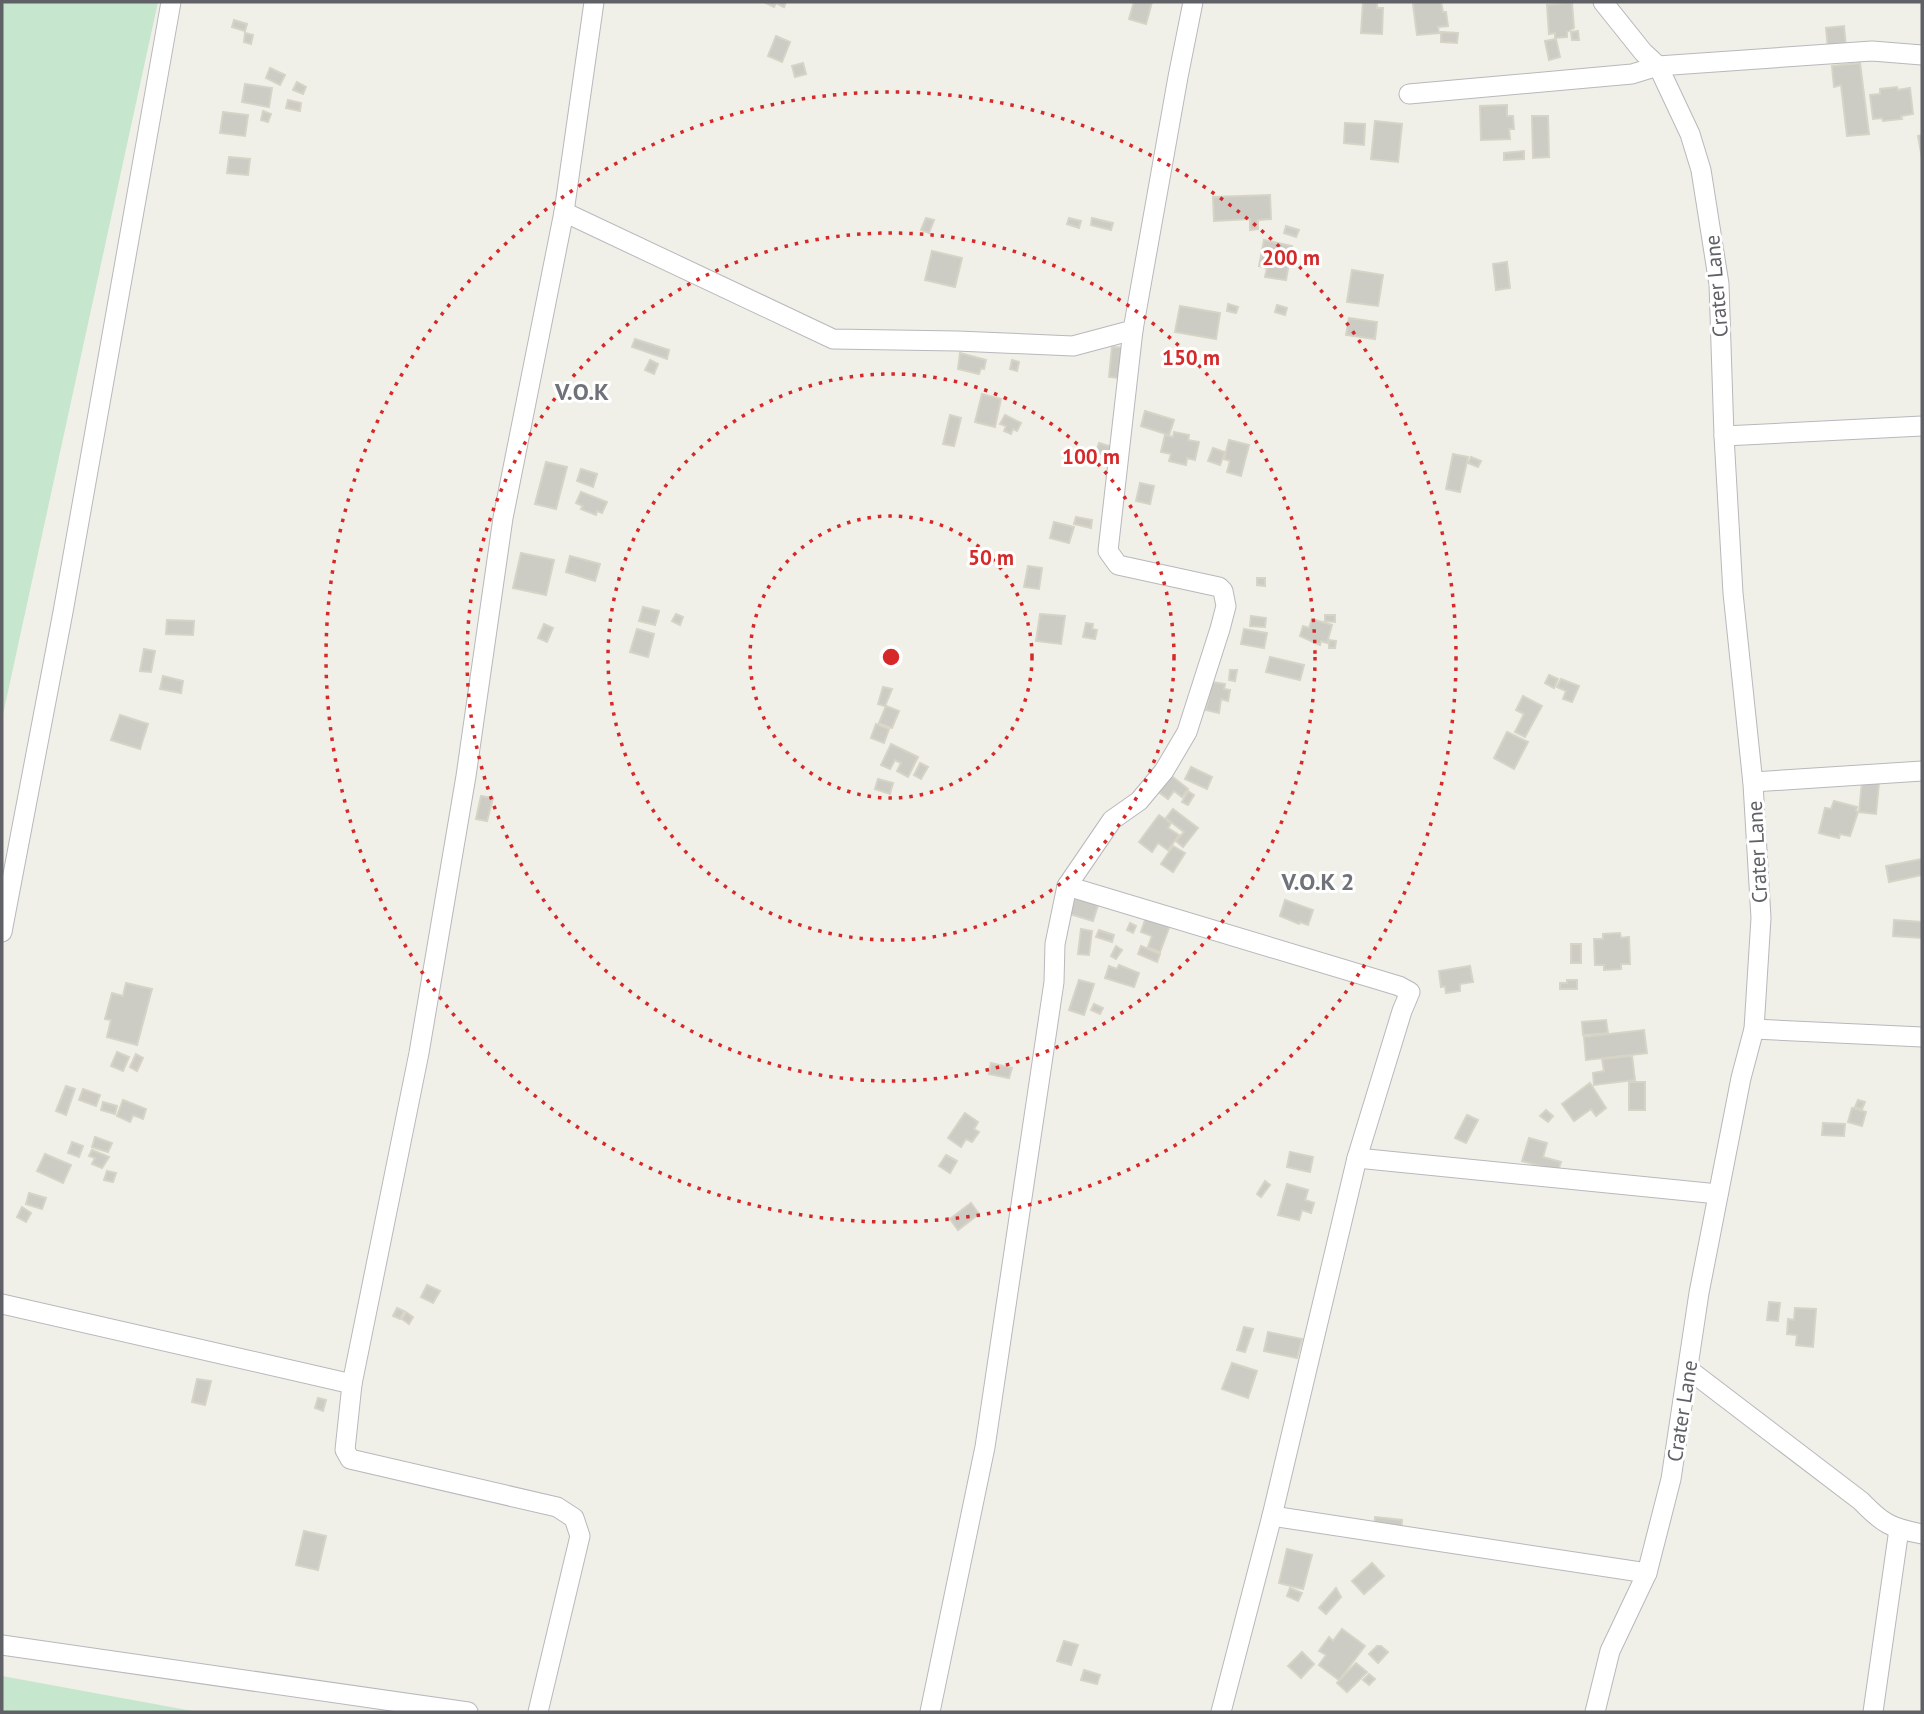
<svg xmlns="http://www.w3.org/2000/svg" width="1924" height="1714" viewBox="0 0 1924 1714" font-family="'PT Sans',sans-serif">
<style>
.green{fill:#c6e6ce}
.building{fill:#cccbc4;stroke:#d5d4c6;stroke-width:2}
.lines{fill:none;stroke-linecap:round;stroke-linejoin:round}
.minor-casing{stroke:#b8b8bd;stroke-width:21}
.minor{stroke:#fff;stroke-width:19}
.ring{fill:none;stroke:#d62828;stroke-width:3.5;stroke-dasharray:3.5 7}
.labels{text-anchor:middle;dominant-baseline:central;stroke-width:6;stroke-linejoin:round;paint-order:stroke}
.street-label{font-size:21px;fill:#5f6167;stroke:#fff}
.quarter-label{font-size:24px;font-weight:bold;fill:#707279;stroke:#fff}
.centre{fill:#d62828;stroke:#fff;stroke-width:3.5}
.ring-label{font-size:21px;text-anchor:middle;font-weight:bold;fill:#d62828;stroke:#fff;stroke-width:6;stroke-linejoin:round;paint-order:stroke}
</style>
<rect width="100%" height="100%" fill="#f0f0e8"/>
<g class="green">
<polygon points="2,2 158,2 2,719"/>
<polygon points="2,1676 198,1712 2,1712"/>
</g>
<g class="building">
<polygon points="764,2 786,2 784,7 776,3 774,7"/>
<polygon points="1134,2 1152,2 1146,24 1129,19"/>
<polygon points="1363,2 1377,2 1377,8 1383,8 1382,34 1361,33"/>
<polygon points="1416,2 1441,2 1443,12 1446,12 1448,26 1438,27 1439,33 1417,35 1413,4"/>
<polygon points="1572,3 1574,28 1567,32 1567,37 1555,38 1555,33 1549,34 1547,5"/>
<polygon points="234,20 247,24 245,31 232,27"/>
<polygon points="1844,26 1846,47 1828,49 1826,28"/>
<polygon points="1578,31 1579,40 1572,40 1571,32"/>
<polygon points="1441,32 1458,33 1457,43 1441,42"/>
<polygon points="245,33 253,35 251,44 244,42"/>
<polygon points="776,36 790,42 782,62 768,56"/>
<polygon points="1556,39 1560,57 1549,60 1545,41"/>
<polygon points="803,63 806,74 795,77 792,66"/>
<polygon points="1860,63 1869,134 1847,136 1841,85 1834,87 1832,66"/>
<polygon points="270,68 285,75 280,85 266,78"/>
<polygon points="297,82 306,87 303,94 293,90"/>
<polygon points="245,84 272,88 269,107 242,102"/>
<polygon points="1897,87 1898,90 1910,88 1913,114 1901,116 1902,119 1883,121 1882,118 1873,119 1870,95 1880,94 1880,89"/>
<polygon points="288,100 301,103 300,111 286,108"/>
<polygon points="1507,105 1507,116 1513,116 1514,129 1509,129 1510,139 1481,140 1480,106"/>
<polygon points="263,111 271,114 268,122 261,120"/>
<polygon points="223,112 248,115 245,136 220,133"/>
<polygon points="1532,116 1548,116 1549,157 1533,158"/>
<polygon points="1375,121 1402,124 1398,162 1371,159"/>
<polygon points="1345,123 1365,124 1364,145 1344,143"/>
<polygon points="1922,135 1922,158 1918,136"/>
<polygon points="1524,151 1524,159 1504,160 1504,153"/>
<polygon points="229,157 250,159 248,175 227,173"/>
<polygon points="1270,195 1271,219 1258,220 1258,229 1250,230 1250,219 1214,221 1213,197"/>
<polygon points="926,218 934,220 929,233 921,230"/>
<polygon points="1069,218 1081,221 1079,228 1067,224"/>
<polygon points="1092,218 1113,223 1111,230 1091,225"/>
<polygon points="1286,226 1299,230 1296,237 1284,233"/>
<polygon points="1264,240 1292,246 1286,280 1265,277 1267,268 1259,266"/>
<polygon points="932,251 962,258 955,287 925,280"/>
<polygon points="1507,262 1510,288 1496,290 1493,264"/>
<polygon points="1352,270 1383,275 1378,306 1347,302"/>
<polygon points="1228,304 1238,307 1236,313 1227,311"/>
<polygon points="1277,305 1287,308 1285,315 1275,312"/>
<polygon points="1180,306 1220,313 1216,339 1175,332"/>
<polygon points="1349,318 1377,322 1375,339 1346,335"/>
<polygon points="635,339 669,350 667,359 632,347"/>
<polygon points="1112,347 1128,348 1125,379 1109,377"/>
<polygon points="960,353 986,360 984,369 981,368 979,374 958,369"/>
<polygon points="650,360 658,364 654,374 645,370"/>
<polygon points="1012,360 1019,362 1017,371 1010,369"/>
<polygon points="982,394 1001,399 995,427 975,422"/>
<polygon points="1145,411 1174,420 1169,435 1141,426"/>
<polygon points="950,415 961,418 954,446 943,444"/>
<polygon points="1005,415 1021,423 1017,431 1013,429 1011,434 1004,431 1006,426 1000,424"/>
<polygon points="1174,432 1189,435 1188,440 1199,442 1195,460 1187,458 1186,465 1169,461 1171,454 1161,452 1165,435 1173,437"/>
<polygon points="1229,440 1249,445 1241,476 1227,472 1230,461 1224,459"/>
<polygon points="1099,443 1112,447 1109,456 1096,452"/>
<polygon points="1213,448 1225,452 1220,465 1208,461"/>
<polygon points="1453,454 1468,457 1460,492 1446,489"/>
<polygon points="1471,457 1481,461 1478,467 1468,463"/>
<polygon points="546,462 567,467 556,509 535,504"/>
<polygon points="581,469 597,474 593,487 577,481"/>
<polygon points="1140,483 1154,486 1150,504 1136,501"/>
<polygon points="581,492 607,502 602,513 597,511 596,515 581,509 583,506 576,503"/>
<polygon points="1076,517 1092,520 1091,528 1074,524"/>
<polygon points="1054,522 1074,527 1069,543 1050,538"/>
<polygon points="521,553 554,560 546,595 513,588"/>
<polygon points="570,556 600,564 595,581 566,572"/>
<polygon points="1028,566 1042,568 1039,589 1024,587"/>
<polygon points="1257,578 1265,578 1265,586 1257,585"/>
<polygon points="643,607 659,611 655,625 639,621"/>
<polygon points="676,614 683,617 680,625 672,621"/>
<polygon points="1040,614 1065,616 1061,644 1036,641"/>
<polygon points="1325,615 1335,615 1335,622 1325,621"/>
<polygon points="1251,616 1266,618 1265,627 1250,626"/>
<polygon points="1312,619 1332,625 1327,643 1321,641 1320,645 1300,636 1303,626 1309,628"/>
<polygon points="167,620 194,621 193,635 166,634"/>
<polygon points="1086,623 1093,624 1092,629 1097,630 1095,639 1083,637"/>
<polygon points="544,624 553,628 547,642 538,638"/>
<polygon points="637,629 654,634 648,657 630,652"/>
<polygon points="1244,629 1267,633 1264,648 1241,644"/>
<polygon points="1329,640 1336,641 1335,648 1329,648"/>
<polygon points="144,649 155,651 151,672 140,671"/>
<polygon points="1270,657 1304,665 1300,680 1266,672"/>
<polygon points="1230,670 1237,670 1235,681 1229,680"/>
<polygon points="1549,675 1558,679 1554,688 1545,683"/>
<polygon points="163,676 183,681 181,693 160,689"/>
<polygon points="1561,679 1579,686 1572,702 1563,699 1566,691 1557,687"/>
<polygon points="1212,682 1225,684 1224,689 1230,690 1228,701 1221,699 1219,713 1206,710"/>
<polygon points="883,687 892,689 885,706 878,704"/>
<polygon points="1523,696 1542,706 1525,737 1515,732 1524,714 1516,710"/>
<polygon points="886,706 899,711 892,728 879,723"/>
<polygon points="120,715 148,724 140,749 111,740"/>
<polygon points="876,724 889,729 884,743 871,738"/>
<polygon points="1507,732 1528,742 1514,769 1494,758"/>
<polygon points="891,744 918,757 908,777 897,771 901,763 895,760 890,769 881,765"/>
<polygon points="920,763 928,767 921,779 914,775"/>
<polygon points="1191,767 1212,777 1207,789 1185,779"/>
<polygon points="1169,774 1188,789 1182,797 1174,791 1168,799 1156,790"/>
<polygon points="878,779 893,783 890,794 875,789"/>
<polygon points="1862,782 1879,783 1876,814 1859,812"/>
<polygon points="1188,791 1194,795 1188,805 1182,802"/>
<polygon points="481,796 493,798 487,821 476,819"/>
<polygon points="1834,801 1857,807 1856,811 1858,812 1850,836 1840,834 1839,838 1819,833 1825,808 1831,809"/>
<polygon points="1173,809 1198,828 1183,847 1176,841 1184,832 1166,818"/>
<polygon points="1159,815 1171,823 1168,828 1179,835 1168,850 1158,843 1152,852 1139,842"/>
<polygon points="1173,846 1185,853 1173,872 1161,864"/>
<polygon points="1922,859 1922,875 1889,882 1886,866"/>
<polygon points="1076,895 1099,902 1093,921 1070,914"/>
<polygon points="1285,900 1313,910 1308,925 1300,922 1299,924 1280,916"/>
<polygon points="1146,917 1170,925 1160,952 1148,947 1152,936 1141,932"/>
<polygon points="1894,920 1922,922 1922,938 1893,936"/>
<polygon points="1130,923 1136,926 1133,933 1127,930"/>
<polygon points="1081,929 1092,931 1089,955 1078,954"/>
<polygon points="1099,930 1114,935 1112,942 1096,937"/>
<polygon points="1620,933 1621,938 1629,937 1630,964 1621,964 1621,969 1604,970 1604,965 1595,965 1594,939 1603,939 1603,934"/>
<rect x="1571" y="944" width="10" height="19"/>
<polygon points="1116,946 1122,950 1116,959 1111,956"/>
<polygon points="1141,946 1160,954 1157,962 1138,954"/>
<polygon points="1119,965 1139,973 1134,987 1105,978 1109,966 1117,969"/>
<polygon points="1470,966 1473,982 1460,984 1460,991 1446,993 1445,986 1441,987 1439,971"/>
<polygon points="1079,980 1094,984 1084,1015 1069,1010"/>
<polygon points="1567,980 1577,980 1577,989 1560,989 1560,983 1567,983"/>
<polygon points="126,983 152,989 137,1045 107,1037 111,1020 105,1019 112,993 123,996"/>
<polygon points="1094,1004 1103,1008 1100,1014 1091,1010"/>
<polygon points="1606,1020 1608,1033 1583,1035 1582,1022"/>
<polygon points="1644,1030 1647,1053 1586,1060 1584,1037"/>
<polygon points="117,1052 129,1057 123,1071 111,1066"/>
<polygon points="136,1054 143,1058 137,1071 130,1067"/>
<polygon points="1632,1056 1635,1080 1594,1085 1593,1073 1604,1071 1602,1059"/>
<polygon points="991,1063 1012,1068 1009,1078 989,1074"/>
<rect x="1629" y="1082" width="16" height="28"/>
<polygon points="1590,1083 1606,1108 1596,1116 1591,1109 1574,1121 1562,1104"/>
<polygon points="66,1086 75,1089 66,1115 56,1111"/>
<polygon points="83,1089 100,1095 96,1106 79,1100"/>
<polygon points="123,1100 146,1109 143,1119 133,1115 130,1122 117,1116"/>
<polygon points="1858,1100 1865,1102 1862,1109 1855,1107"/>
<polygon points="103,1102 117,1106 115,1114 101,1110"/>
<polygon points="1852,1108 1866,1112 1862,1126 1848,1122"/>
<polygon points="1546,1110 1553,1116 1548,1122 1540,1116"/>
<polygon points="965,1113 978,1122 974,1129 979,1132 972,1142 966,1139 961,1147 948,1138"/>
<polygon points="1467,1115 1478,1120 1466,1143 1455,1138"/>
<polygon points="1823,1123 1845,1124 1844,1136 1822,1135"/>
<polygon points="95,1137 112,1143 108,1152 92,1147"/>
<polygon points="1529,1138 1547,1143 1543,1157 1561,1162 1558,1171 1522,1161"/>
<polygon points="72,1142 83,1146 79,1157 68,1153"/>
<polygon points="92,1150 109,1157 102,1168 92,1164 95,1158 89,1156"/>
<polygon points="1290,1152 1313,1157 1310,1172 1287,1167"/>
<polygon points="45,1154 71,1165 63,1183 37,1171"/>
<polygon points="946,1155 957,1161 950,1173 939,1166"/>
<polygon points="107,1171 116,1173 113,1182 104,1180"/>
<polygon points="1265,1181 1270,1185 1261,1197 1257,1194"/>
<polygon points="1287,1184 1308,1190 1305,1200 1314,1203 1311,1213 1302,1210 1299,1220 1278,1215"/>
<polygon points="29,1193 46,1198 42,1209 26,1204"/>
<polygon points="971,1203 979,1214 958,1230 950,1219"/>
<polygon points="22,1207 31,1213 26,1222 17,1217"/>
<polygon points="427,1285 440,1291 433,1303 421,1297"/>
<polygon points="1769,1302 1780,1303 1778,1321 1767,1320"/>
<polygon points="397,1308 404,1311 400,1319 393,1316"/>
<polygon points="1795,1308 1816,1309 1813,1347 1796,1345 1797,1335 1787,1334 1788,1319 1794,1320"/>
<polygon points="406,1312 413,1317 409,1324 402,1319"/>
<polygon points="1244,1327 1253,1329 1245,1352 1237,1350"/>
<polygon points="1268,1332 1302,1339 1297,1358 1264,1351"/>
<polygon points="1232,1363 1257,1371 1248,1398 1222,1389"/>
<polygon points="197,1379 211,1381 205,1405 192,1402"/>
<polygon points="318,1398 326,1400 323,1411 315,1408"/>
<polygon points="1375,1517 1402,1520 1401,1534 1374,1531"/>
<polygon points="304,1531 326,1536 318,1570 296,1565"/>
<polygon points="1287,1549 1312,1555 1303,1589 1279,1583"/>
<polygon points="1372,1563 1384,1576 1364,1594 1352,1581"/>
<polygon points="1290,1588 1302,1593 1298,1601 1287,1596"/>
<polygon points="1336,1588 1341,1597 1326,1614 1319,1608"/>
<polygon points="1342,1629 1365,1646 1339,1680 1319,1665 1326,1655 1319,1651 1329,1637 1333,1641"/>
<polygon points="1064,1641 1078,1645 1071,1665 1057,1661"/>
<polygon points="1377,1646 1381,1646 1388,1652 1378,1663 1369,1654"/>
<polygon points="1302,1652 1314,1664 1301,1678 1288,1666"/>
<polygon points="1356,1663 1367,1672 1347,1692 1337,1683"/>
<polygon points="1084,1670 1100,1675 1097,1684 1081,1680"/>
<polygon points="1369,1674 1375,1679 1369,1685 1363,1680"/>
</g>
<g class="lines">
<g class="minor-casing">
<g id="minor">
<polyline points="1409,94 1632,74 1658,66 1872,51 1922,55"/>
<polyline points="564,212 833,339 957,341 1073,346 1133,330"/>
<polyline points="1724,436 1922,426"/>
<polyline points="1753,782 1922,771"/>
<polyline points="1067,886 1399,986 1410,992 1402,1011 1357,1158 1272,1516 1221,1712"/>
<polyline points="2,932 63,612 171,2"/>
<polyline points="1754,1029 1922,1037"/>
<polyline points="1357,1158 1718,1194"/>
<polyline points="2,1304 352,1384"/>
<path d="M1688 1369 1861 1501C1883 1524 1891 1528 1922 1534"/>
<polyline points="1272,1516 1647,1573"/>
<polyline points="2,1645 468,1712"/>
<polyline points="538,1712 580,1536 574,1518 557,1507 350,1459 345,1450 352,1384 419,1053 466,776 503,518 564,212 594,2"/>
<polyline points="930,1712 985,1447 1054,982 1055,944 1067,886 1112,820 1139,801 1164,771 1187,732 1220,629 1226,606 1223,591 1219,587 1118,565 1108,551 1133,330 1178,77 1193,2"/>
<polyline points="1595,1712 1610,1651 1647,1573 1671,1479 1699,1293 1741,1078 1754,1029 1761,918 1753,784 1733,593 1724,436 1719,284 1701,170 1690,134 1658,66 1643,52 1603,2"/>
<polyline points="1873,1712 1899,1529"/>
</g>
</g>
<use href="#minor" class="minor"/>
</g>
<g class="ring">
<circle cx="891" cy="657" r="141"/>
<circle cx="891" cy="657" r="283"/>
<circle cx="891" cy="657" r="424"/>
<circle cx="891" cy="657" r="565"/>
</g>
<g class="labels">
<g class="street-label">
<text transform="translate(1716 286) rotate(-95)">Crater Lane</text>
<text transform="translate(1757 852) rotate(-93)">Crater Lane</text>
<text transform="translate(1682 1411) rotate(-81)">Crater Lane</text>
</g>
<g class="quarter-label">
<text x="582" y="391">V.O.K</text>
<text x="1318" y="881">V.O.K 2</text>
</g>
</g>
<circle cx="891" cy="657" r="10" class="centre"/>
<g class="ring-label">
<text x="1291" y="265">200 m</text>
<text x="1191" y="365">150 m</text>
<text x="1091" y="464">100 m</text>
<text x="991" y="565">50 m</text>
</g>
<rect width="1924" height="1714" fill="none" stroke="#5f6167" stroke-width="7"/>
</svg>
